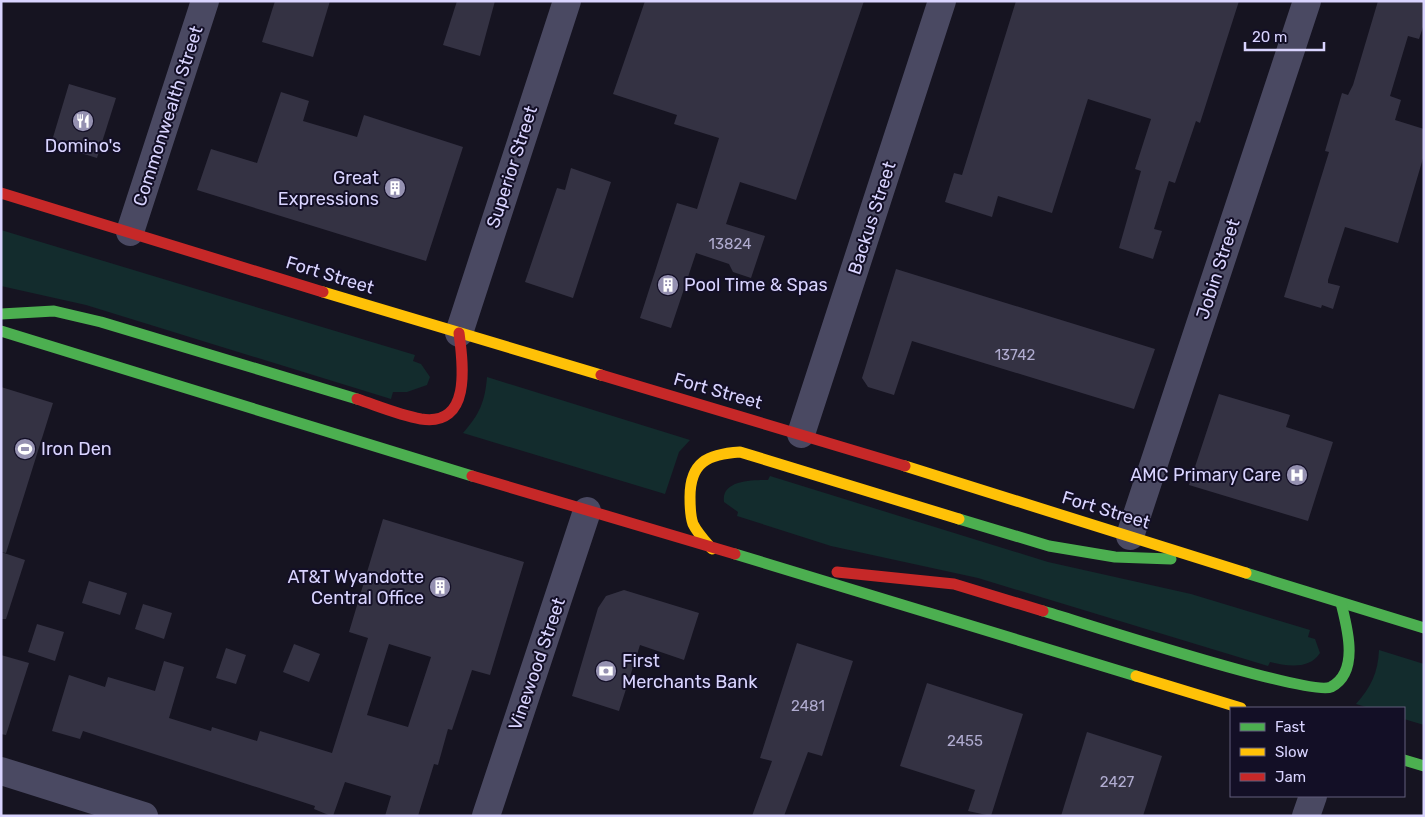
<svg xmlns="http://www.w3.org/2000/svg" width="1425" height="817" viewBox="0 0 1425 817" font-family="Rubik,sans-serif">
<style>
.green{fill:#132c2d}
.building{fill:#343243;fill-rule:evenodd}
.lines{fill:none;stroke-linecap:round;stroke-linejoin:round}
.street{stroke:#4a4962;stroke-width:28}
.fast{stroke:#4caf50;stroke-width:11}
.slow{stroke:#ffc107;stroke-width:11}
.jam{stroke:#c62828;stroke-width:11}
.labels{text-anchor:middle;dominant-baseline:central;stroke-width:4;stroke-linejoin:round;paint-order:stroke}
.number-label{font-size:15px;fill:#b0acd0}
.street-label{font-size:18px;fill:#d9d4ff;stroke:#130f26}
.poi-label{font-size:18px;fill:#d9d4ff;stroke:#130f26;text-anchor:end}
</style>
<rect width="100%" height="100%" fill="#161421"/>
<g class="green">
<polygon points="1,230 415,355 413,361 421,364 430,377 427,385 407,392 393,392 391,399 86,305 1,286"/>
<path d="M487 377 690 440 679 452 665 494 463 433C480 414 485 401 487 377Z"/>
<path d="M770 476 1048 562 1191 594 1310 630 1308 637 1315 639 1320 653C1309 670 1287 666 1270 662L1268 666 978 578 831 546 737 516 738 512 724 502C721 480 752 480 768 480Z"/>
<path d="M1379 650 1424 664V725L1404 719V708H1369L1356 704C1371 687 1378 673 1379 650Z"/>
</g>
<g class="building">
<polygon points="275,1 330,1 313,57 262,42"/>
<polygon points="457,1 495,1 480,56 443,45"/>
<polygon points="645,1 864,1 796,200 740,182 726,224 765,236 751,278 733,272 729,264 696,253 671,328 640,318 677,203 697,209 719,138 674,124 677,115 613,94"/>
<polygon points="1016,1 1239,1 1200,123 1196,121 1175,183 1169,181 1154,229 1162,231 1153,259 1119,248 1141,171 1135,169 1151,119 1088,99 1052,213 998,196 992,217 945,202 954,173 962,175"/>
<polygon points="1378,1 1424,1 1424,24 1419,39 1408,36 1390,96 1401,100 1395,120 1424,129 1424,155 1398,243 1345,227 1328,280 1328,283 1340,286 1333,309 1322,305 1321,308 1284,297 1329,152 1325,151 1342,93 1348,95 1353,85"/>
<polygon points="69,84 116,98 97,158 51,144"/>
<polygon points="281,92 309,101 303,121 357,137 364,115 463,147 426,261 197,190 211,149 257,163"/>
<polygon points="571,168 611,182 573,298 525,282 557,188 565,190"/>
<polygon points="896,269 1155,349 1134,409 912,341 894,395 868,387 862,378"/>
<polygon points="1,387 53,403 6,553 1,552"/>
<polygon points="1219,394 1290,415 1286,427 1333,442 1308,521 1189,485"/>
<path d="M383 519 524 562 490 675 472 670 452 730 448 729 438 765 434 764 418 816H385L391 796 345 782 333 816H331L314 809 315 806 83 731 80 739 52 731 69 675 105 687 108 677 155 691 164 661 184 667 169 718 211 731 212 727 257 741 260 731 332 753 368 638 349 632ZM389 644 431 657 408 727 367 715Z"/>
<polygon points="1,552 25,560 6,619 1,619"/>
<polygon points="89,581 127,593 120,615 82,603"/>
<polygon points="624,590 699,613 684,660 640,645 619,711 572,696 598,608 606,596"/>
<polygon points="143,604 172,613 164,639 135,629"/>
<polygon points="37,624 64,632 55,661 28,652"/>
<polygon points="797,643 853,661 822,756 808,752 784,816 752,816 772,761 760,758"/>
<polygon points="294,644 320,654 309,682 283,672"/>
<polygon points="226,648 246,655 236,684 216,678"/>
<polygon points="1,655 29,663 6,735 1,734"/>
<polygon points="927,683 1023,714 991,816 968,811 975,790 900,766"/>
<polygon points="1087,732 1162,756 1143,816 1061,816"/>
</g>
<g class="lines">
<g class="street">
<polyline points="130,232 205,1"/>
<polyline points="459,333 567,1"/>
<polyline points="801,434 942,1"/>
<polyline points="1130,536 1307,1"/>
<polyline points="1,771 144,816"/>
<polyline points="486,816 587,511"/>
<polyline points="1306,816 1313,796"/>
</g>
<g class="fast">
<polyline points="1,314 54,311 101,322 357,399"/>
<polyline points="1,331 472,476"/>
<polyline points="959,519 1049,546 1115,557 1171,559"/>
<polyline points="735,554 1136,676"/>
<polyline points="1246,573 1424,628"/>
<path d="M1043 611C1081 622 1309 697 1331 687 1360 672 1347 627 1341 603"/>
<polyline points="1404,760 1424,766"/>
</g>
<g class="slow">
<polyline points="323,292 601,375"/>
<polyline points="905,466 1246,573"/>
<path d="M712 549C705 541 698 534 693 524 690 516 690 506 690 497 690 462 708 454 740 452L959 519"/>
<polyline points="1136,676 1241,708"/>
</g>
<g class="jam">
<polyline points="1,193 323,292"/>
<polyline points="601,375 905,466"/>
<path d="M357 399C378 406 399 415 421 419 472 427 463 364 459 333"/>
<polyline points="472,476 735,554"/>
<polyline points="837,572 954,584 1043,611"/>
</g>
</g>
<defs>
<g id="restaurant-disc" transform="scale(1.125)"><circle r="9.5" fill="#9591b1" stroke="#130f26"/><path d="M-5-6h1v4h1v-4h1v4h1v-4h1v5L-1.5 .5V6h-2V.5L-5-1ZM5-6V6H3V1.5H1.5Q1.5-4 5-6Z" fill="#fff"/></g>
<g id="building-disc" transform="scale(1.125)"><circle r="9.5" fill="#9591b1" stroke="#130f26"/><path d="M-4-6H4V6H1V3H-1V6H-4ZM-2.5-4.3h1.7v1.8h-1.7ZM.8-4.3h1.7v1.8H.8ZM-2.5-1h1.7V.8h-1.7ZM.8-1h1.7V.8H.8Z" fill="#fff"/></g>
<g id="stadium-disc" transform="scale(1.125)"><circle r="9.5" fill="#9591b1" stroke="#130f26"/><path d="M0-5a6.5 5 0 1 0 0 10a6.5 5 0 1 0 0-10ZM-3.5-1.8h7v3.6h-7Z" fill="#fff"/></g>
<g id="hospital-disc" transform="scale(1.125)"><circle r="9.5" fill="#9591b1" stroke="#130f26"/><path d="M-5-5h3v3.5h4V-5h3V5h-3V1.5h-4V5h-3Z" fill="#fff"/></g>
<g id="bank-disc" transform="scale(1.125)"><circle r="9.5" fill="#9591b1" stroke="#130f26"/><path d="M-6-4H6V4H-6ZM0-2.3a2.3 2.3 0 1 0 0 4.6a2.3 2.3 0 1 0 0-4.6Z" fill="#fff"/></g>
</defs>
<g fill-rule="evenodd">
<use href="#restaurant-disc" x="83" y="121"/>
<use href="#building-disc" x="395" y="188"/>
<use href="#building-disc" x="668" y="285"/>
<use href="#stadium-disc" x="25" y="449"/>
<use href="#hospital-disc" x="1297" y="475"/>
<use href="#building-disc" x="440" y="587"/>
<use href="#bank-disc" x="606" y="671"/>
</g>
<g class="labels">
<g class="number-label">
<text x="730" y="244">13824</text>
<text x="1015" y="355">13742</text>
<text x="808" y="706">2481</text>
<text x="965" y="741">2455</text>
<text x="1117" y="782">2427</text>
</g>
<g class="street-label">
<text transform="translate(168 116) rotate(-72)">Commonwealth Street</text>
<text transform="translate(512 167) rotate(-72)">Superior Street</text>
<text transform="translate(872 218) rotate(-72)">Backus Street</text>
<text transform="translate(1218 269) rotate(-72)">Jobin Street</text>
<text transform="translate(330 275) rotate(17)">Fort Street</text>
<text transform="translate(718 391) rotate(16)">Fort Street</text>
<text transform="translate(1106 510) rotate(17)">Fort Street</text>
<text transform="translate(537 664) rotate(-71)">Vinewood Street</text>
</g>
<g class="poi-label">
<text x="83" y="146" text-anchor="middle">Domino's</text>
<text x="379" y="178">Great<tspan x="379" dy="21">Expressions</tspan></text>
<text x="684" y="285" text-anchor="start">Pool Time &amp; Spas</text>
<text x="41" y="449" text-anchor="start">Iron Den</text>
<text x="1281" y="475">AMC Primary Care</text>
<text x="424" y="577">AT&amp;T Wyandotte<tspan x="424" dy="21">Central Office</tspan></text>
<text x="622" y="661" text-anchor="start">First<tspan x="622" dy="21">Merchants Bank</tspan></text>
</g>
</g>
<rect width="1425" height="817" fill="none" stroke="#d9d4ff" stroke-width="5"/>
<rect x="1230" y="707" width="175" height="90" fill="#130f26" stroke="#625e7d"/>
<rect x="1240" y="723" width="25" height="8" fill="#4caf50" stroke="#625e7d"/>
<text x="1275" y="732" font-size="15" fill="#d9d4ff">Fast</text>
<rect x="1240" y="748" width="25" height="8" fill="#ffc107" stroke="#625e7d"/>
<text x="1275" y="757" font-size="15" fill="#d9d4ff">Slow</text>
<rect x="1240" y="773" width="25" height="8" fill="#c62828" stroke="#625e7d"/>
<text x="1275" y="782" font-size="15" fill="#d9d4ff">Jam</text>
<path d="M1245 42v8h79v-8" fill="none" stroke="#d9d4ff" stroke-width="2.5"/>
<text x="1252" y="42" font-size="15" fill="#d9d4ff" stroke="#130f26" stroke-width="4" paint-order="stroke">20 m</text>
</svg>
